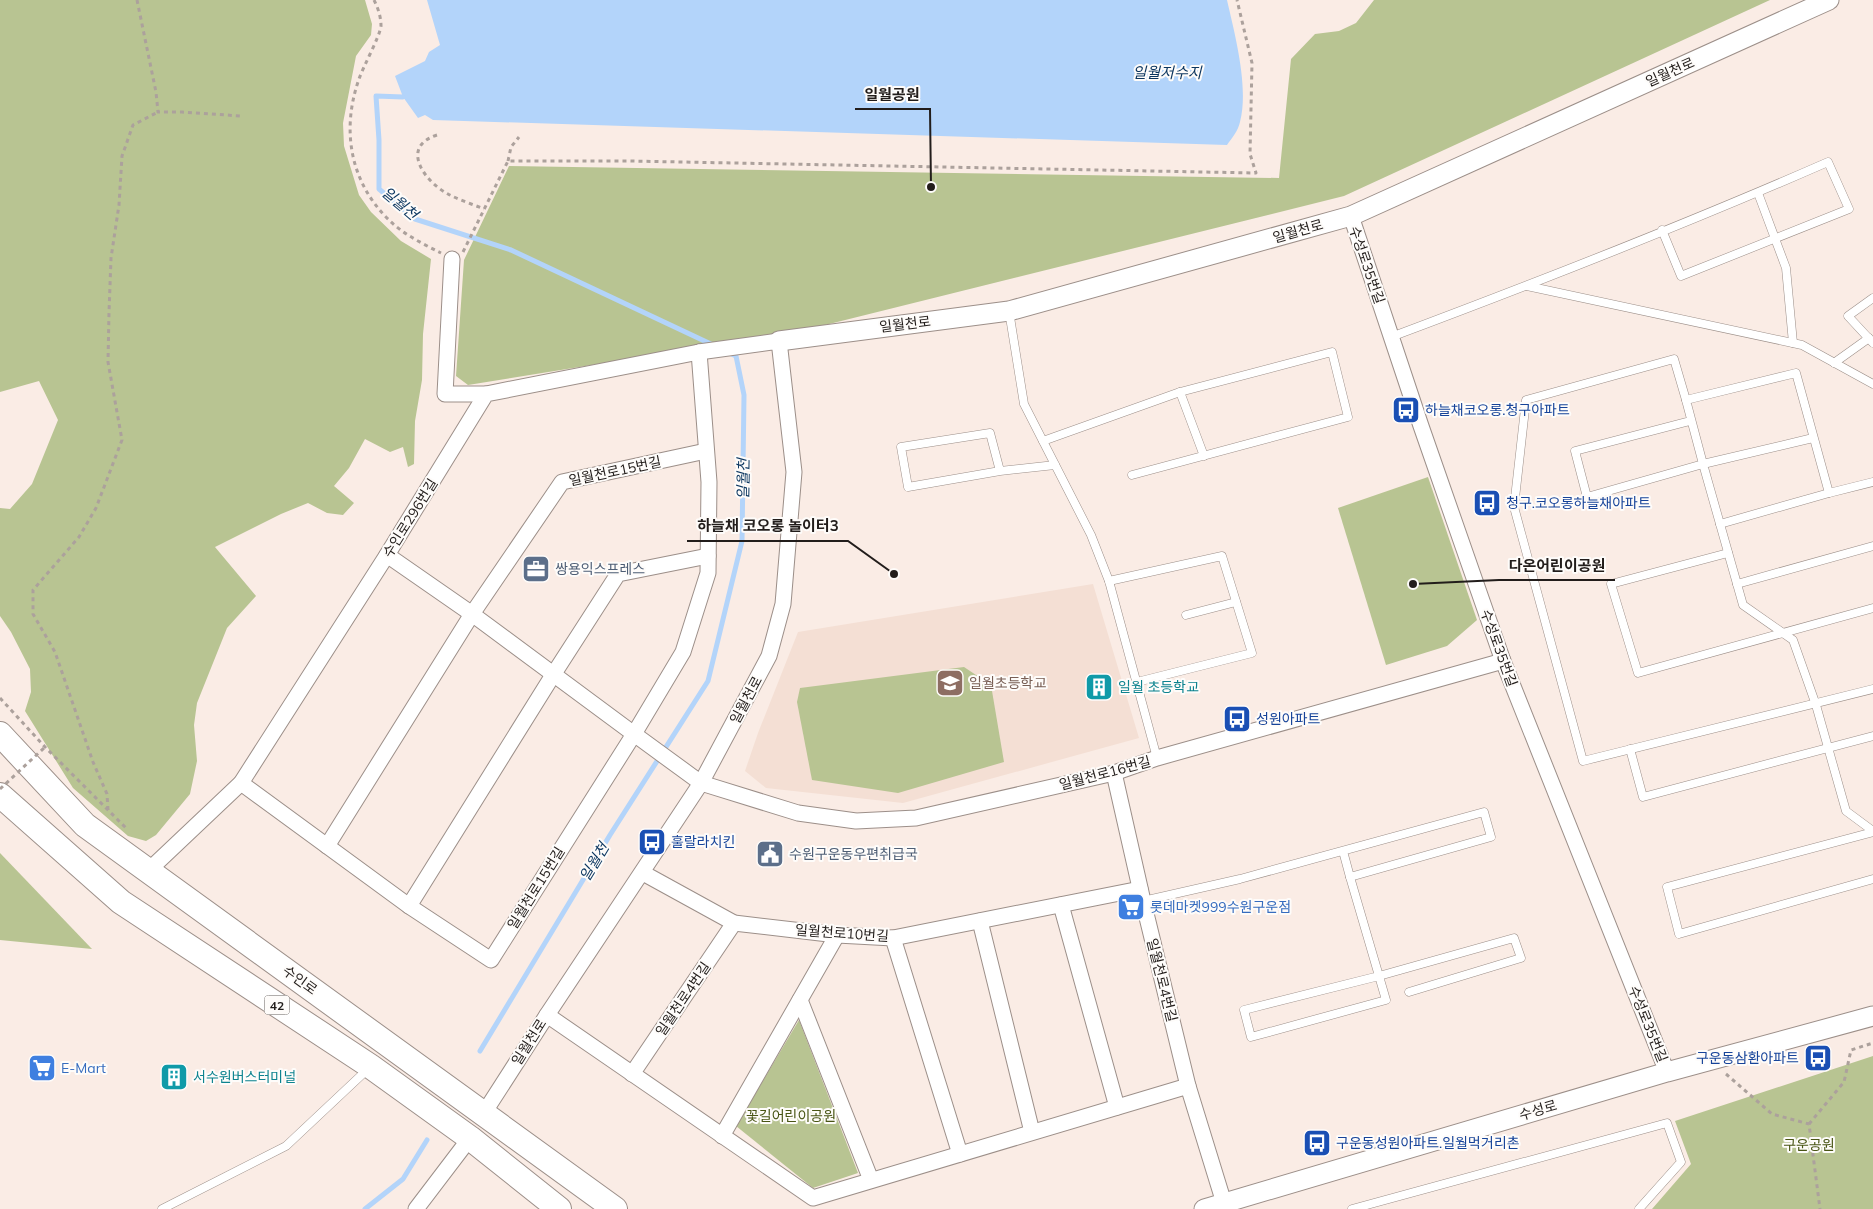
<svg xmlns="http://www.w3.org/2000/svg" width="1873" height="1209" viewBox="0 0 1873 1209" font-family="Mulish,'Noto Sans KR',sans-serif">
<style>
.built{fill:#f4dfd4}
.green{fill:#b8c492}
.water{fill:#b3d4fa}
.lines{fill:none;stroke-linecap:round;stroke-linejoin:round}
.stream{stroke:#b3d4fa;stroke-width:5}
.service-casing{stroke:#9c8f89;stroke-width:9}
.minor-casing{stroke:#9c8f89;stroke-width:17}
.tertiary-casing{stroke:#9c8f89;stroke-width:21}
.primary-casing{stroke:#9c8f89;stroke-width:26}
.path{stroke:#aca19c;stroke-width:3;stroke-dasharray:4 4;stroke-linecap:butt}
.service{stroke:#fff;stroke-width:8}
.minor{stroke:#fff;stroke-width:15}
.tertiary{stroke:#fff;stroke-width:19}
.primary{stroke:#fff;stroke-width:24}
.path-bridge{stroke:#aca19c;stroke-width:3;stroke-dasharray:4 4;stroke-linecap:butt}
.labels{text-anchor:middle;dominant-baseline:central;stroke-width:4;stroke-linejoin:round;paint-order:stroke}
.shield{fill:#fefcfa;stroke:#64605e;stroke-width:1}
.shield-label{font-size:12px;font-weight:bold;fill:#221d1b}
.street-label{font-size:14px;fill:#221d1b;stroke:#fefcfa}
.transit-label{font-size:14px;fill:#164399;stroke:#fefcfa;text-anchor:start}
.service-label{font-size:14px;fill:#4e5e75;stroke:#fefcfa;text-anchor:start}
.education-label{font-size:14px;fill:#785e54;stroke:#fefcfa;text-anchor:start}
.culture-label{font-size:14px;fill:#0d838f;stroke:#fefcfa;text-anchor:start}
.shop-label{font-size:14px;fill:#366cbe;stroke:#fefcfa;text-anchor:start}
.park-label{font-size:14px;fill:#495515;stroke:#fefcfa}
.water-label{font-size:15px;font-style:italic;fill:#0a355f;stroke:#fefcfa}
.leader{fill:none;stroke:#221d1b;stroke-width:2}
.callout-dot{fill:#221d1b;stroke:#fefcfa;stroke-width:2}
.callout-label{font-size:15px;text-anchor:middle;font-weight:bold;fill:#221d1b;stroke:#fefcfa;stroke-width:4;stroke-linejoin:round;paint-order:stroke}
</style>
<rect width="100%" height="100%" fill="#faece5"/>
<polygon class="built" points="1093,584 1139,738 903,803 766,788 745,771 758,733 798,632"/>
<g class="green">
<polygon points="0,0 365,0 372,24 371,35 356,56 343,123 344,146 359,195 371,212 401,241 431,259 423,334 422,380 415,421 414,464 408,467 403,447 390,452 365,439 349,468 334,486 354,503 343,515 327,513 308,503 281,514 215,547 256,596 227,628 197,703 194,725 197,761 190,794 156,835 146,841 128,836 73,788 25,711 31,692 30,669 11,632 0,616 0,508 10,509 32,484 58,420 39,381 0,392"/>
<polygon points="1374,0 1770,0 1344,196 797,332 468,385 456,376 464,260 509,166 1279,178 1291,59 1315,34 1339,31 1356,23"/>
<polygon points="1428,477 1477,620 1447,646 1386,665 1338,508"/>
<polygon points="964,667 991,685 1004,762 898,793 812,780 797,702 800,688"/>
<polygon points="0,853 92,949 0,940"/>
<polygon points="799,1020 858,1173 813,1188 736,1126"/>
<polygon points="1873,1056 1873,1209 1652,1209 1691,1164 1675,1121"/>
</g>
<path class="water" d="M427 0H1227C1235 35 1249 87 1240 122 1238 131 1232 138 1227 145L433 120 425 115 418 118 403 97 395 76 425 61 429 52 440 45Z"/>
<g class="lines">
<g class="stream">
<polyline points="403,97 376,96 379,140 379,189 415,219 511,250 713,345"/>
<polyline points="480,1051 610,835 708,681 742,541 744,395 736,356 727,352"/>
<polyline points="365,1209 403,1179 427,1140"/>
</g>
<g class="service-casing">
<g id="service">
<polyline points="1758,193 1786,268 1793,343"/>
<polyline points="1527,286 1802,345 1873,384"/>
<polyline points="1873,298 1848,316 1873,343"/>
<polyline points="1009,311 1024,404 1091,535 1109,581 1157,758"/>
<path d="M1391 337C1538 282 1684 225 1828 162L1849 209 1681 276 1662 230"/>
<polyline points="1834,363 1869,338"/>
<polyline points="1180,392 1204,456"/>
<polyline points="1686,400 1674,359 1526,400 1514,507 1583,761 1873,689"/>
<polyline points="1690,421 1575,451 1587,497 1703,464 1686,400 1796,373 1829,493 1873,482"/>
<polyline points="1813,438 1703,464 1743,605 1793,640 1816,705 1846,811 1873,831"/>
<polyline points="1043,441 1180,392 1332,352 1348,417 1132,475"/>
<polyline points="1000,471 990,433 901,447 908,487 1000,471 1055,465"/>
<polyline points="1720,524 1829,493"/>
<polyline points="1728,553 1611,584 1638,673 1873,608"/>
<polyline points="1109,581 1222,556 1252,653 1137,682"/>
<polyline points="1737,584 1873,546"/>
<polyline points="1186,615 1236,602"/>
<polyline points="1630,749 1643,797 1873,736"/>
<polyline points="1873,832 1667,887 1679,934 1873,879"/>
<polyline points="1350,877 1379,976 1244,1010 1251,1037 1386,1000 1379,976 1514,938 1521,958 1409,992"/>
<polyline points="1143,901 1240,879 1484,812 1491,837 1350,877 1343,851"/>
<polyline points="162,1209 286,1146 369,1068"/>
<polyline points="1352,1209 1667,1123 1681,1162 1639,1209"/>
</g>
</g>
<g class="minor-casing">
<g id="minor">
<polyline points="1351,216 1421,426 1503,661 1667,1072"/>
<polyline points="452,259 445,394 486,394"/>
<polyline points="699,352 709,482 708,573 683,652 634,734 701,783 798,813 856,821 916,818 1114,773 1157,758 1503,661"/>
<polyline points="241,783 409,906 491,960 634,734 472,614 387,555"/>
<polyline points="327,846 472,614 562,482 706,451"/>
<polyline points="148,871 241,783 387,555 486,394 699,352 779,341 794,472 783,604 769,656 701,783 547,1015 484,1113"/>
<polyline points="643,873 734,923 837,935 893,938 1140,889"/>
<polyline points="1061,905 1117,1107"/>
<polyline points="409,906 553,675 618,574 708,556"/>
<polyline points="980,921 1032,1132"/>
<polyline points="893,938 960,1154"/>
<polyline points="800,1000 871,1180"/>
<polyline points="547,1015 813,1198 1188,1086 1143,901 1114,773"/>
<polyline points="632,1074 734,923"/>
<polyline points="1188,1086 1224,1203"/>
<polyline points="722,1136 837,935"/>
<polyline points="416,1209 470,1138"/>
</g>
</g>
<g class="tertiary-casing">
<g id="tertiary">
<polyline points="779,341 1009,311 1351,216 1829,0"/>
<polyline points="1204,1209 1667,1072 1873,1016"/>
</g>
</g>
<g class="primary-casing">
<g id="primary">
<polyline points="0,734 85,825 615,1209"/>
<polyline points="0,795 121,902 370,1066 470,1138 559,1209"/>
</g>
</g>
<g class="path">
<polyline points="137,0 156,92 158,112 182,112 241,116"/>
<path d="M374 0C378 8 381 17 381 26 380 36 363 67 359 79 341 130 350 182 389 220 403 234 423 244 441 253"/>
<path d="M437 135C399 147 425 182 448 194 459 200 472 204 484 209"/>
<polyline points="508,161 511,147 519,137"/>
<polyline points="463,252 508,161 629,161 1256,173 1250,154 1252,63 1237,0"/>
<polyline points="0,698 45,747 128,830"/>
<polyline points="108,810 107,794 93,762 55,652 33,614 33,590 79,537 96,508 122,440 108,362 109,313 111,258 119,205 122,156 133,125 158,112"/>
<polyline points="1726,1074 1772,1114 1809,1124 1820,1209"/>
<polyline points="1809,1124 1844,1082 1851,1050 1873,1043"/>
</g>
<use href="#service" class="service"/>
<use href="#minor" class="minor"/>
<use href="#tertiary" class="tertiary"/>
<use href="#primary" class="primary"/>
<polyline class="path-bridge" points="0,789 45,747"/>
</g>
<defs>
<g id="bus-square" transform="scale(1.4375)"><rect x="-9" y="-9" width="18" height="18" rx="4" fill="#1a4fb4" stroke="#fefcfa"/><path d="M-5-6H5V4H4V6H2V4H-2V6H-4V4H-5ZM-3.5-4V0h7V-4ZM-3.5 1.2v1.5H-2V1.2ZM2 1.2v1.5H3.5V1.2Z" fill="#fff"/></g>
<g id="office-square" transform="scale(1.4375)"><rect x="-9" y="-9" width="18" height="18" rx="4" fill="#5c6f8a" stroke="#fefcfa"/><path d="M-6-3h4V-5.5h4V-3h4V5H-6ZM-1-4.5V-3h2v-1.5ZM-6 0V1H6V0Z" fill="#fff"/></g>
<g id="school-square" transform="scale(1.4375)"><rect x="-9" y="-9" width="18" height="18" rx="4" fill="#8d6e63" stroke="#fefcfa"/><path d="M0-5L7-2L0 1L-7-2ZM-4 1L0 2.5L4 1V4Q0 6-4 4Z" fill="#fff"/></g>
<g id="building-square" transform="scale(1.4375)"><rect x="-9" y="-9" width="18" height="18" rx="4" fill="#0f9aa8" stroke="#fefcfa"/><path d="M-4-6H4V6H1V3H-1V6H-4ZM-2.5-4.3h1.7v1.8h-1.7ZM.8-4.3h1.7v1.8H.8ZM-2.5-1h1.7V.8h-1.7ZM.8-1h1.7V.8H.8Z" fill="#fff"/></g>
<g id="civic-square" transform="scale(1.4375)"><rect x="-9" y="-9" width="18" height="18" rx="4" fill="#5c6f8a" stroke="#fefcfa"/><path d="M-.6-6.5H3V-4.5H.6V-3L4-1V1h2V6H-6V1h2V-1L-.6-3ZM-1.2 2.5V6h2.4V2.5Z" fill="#fff"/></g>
<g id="supermarket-square" transform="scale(1.4375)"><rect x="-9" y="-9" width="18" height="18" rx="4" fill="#3f7fe0" stroke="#fefcfa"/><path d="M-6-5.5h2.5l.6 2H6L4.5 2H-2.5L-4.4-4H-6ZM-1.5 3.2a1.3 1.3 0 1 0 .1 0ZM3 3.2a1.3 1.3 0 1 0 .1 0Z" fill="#fff"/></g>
</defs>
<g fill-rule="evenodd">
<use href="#bus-square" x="1406" y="410"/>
<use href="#bus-square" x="1487" y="503"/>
<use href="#office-square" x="536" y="569"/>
<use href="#school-square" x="950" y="683"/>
<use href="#building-square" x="1099" y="687"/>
<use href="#bus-square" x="1237" y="719"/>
<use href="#bus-square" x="652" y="842"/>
<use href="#civic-square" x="770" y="854"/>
<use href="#supermarket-square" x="1131" y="907"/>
<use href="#bus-square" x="1818" y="1058"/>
<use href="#supermarket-square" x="42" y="1068"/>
<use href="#building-square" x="174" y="1077"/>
<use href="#bus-square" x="1317" y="1143"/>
</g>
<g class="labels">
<rect class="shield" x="264.5" y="995.5" width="25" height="19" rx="4"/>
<g class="shield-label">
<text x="277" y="1005">42</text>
</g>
<g class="street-label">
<text transform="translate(1670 72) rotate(-24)">일월천로</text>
<text transform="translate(1298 231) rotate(-16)">일월천로</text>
<text transform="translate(1367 265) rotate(71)">수성로35번길</text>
<text transform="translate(905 324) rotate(-7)">일월천로</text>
<text transform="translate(615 471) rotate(-12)">일월천로15번길</text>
<text transform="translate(410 518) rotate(-58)">수인로296번길</text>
<text transform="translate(1499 648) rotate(70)">수성로35번길</text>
<text transform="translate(746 700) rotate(-62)">일월천로</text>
<text transform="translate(1105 773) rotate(-15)">일월천로16번길</text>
<text transform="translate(536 888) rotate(-58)">일월천로15번길</text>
<text transform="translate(842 933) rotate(4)">일월천로10번길</text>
<text transform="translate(300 980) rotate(36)">수인로</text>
<text transform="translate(1162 980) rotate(76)">일월천로4번길</text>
<text transform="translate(683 999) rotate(-56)">일월천로4번길</text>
<text transform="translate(1648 1024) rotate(68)">수성로35번길</text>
<text transform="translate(529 1042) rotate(-58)">일월천로</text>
<text transform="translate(1538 1110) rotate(-16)">수성로</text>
</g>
<g class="transit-label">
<text x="1425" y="410">하늘채코오롱.청구아파트</text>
<text x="1506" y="503">청구.코오롱하늘채아파트</text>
<text x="1256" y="719">성원아파트</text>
<text x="671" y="842">훌랄라치킨</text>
<text x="1799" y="1058" text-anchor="end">구운동삼환아파트</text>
<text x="1336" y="1143">구운동성원아파트.일월먹거리촌</text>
</g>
<g class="service-label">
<text x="555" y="569">쌍용익스프레스</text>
<text x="789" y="854">수원구운동우편취급국</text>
</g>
<g class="education-label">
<text x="969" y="683">일월초등학교</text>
</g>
<g class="culture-label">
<text x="1118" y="687">일월 초등학교</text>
<text x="193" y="1077">서수원버스터미널</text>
</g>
<g class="shop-label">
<text x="1150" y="907">롯데마켓999수원구운점</text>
<text x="61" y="1068">E-Mart</text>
</g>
<g class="park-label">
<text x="791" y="1116">꽃길어린이공원</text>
<text x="1809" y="1145">구운공원</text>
</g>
<g class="water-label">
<text x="1167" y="72">일월저수지</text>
<text transform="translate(400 203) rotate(40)">일월천</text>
<text transform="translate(743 479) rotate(-89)">일월천</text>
<text transform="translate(594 862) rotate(-59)">일월천</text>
</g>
</g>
<path class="leader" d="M931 187L930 109H855M894 574L848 541H687M1413 584L1499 580H1615"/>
<g class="callout-dot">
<circle cx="931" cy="187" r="5"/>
<circle cx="894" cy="574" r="5"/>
<circle cx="1413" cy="584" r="5"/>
</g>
<g class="callout-label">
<text x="892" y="100">일월공원</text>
<text x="768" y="531">하늘채 코오롱 놀이터3</text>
<text x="1557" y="571">다온어린이공원</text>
</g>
</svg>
